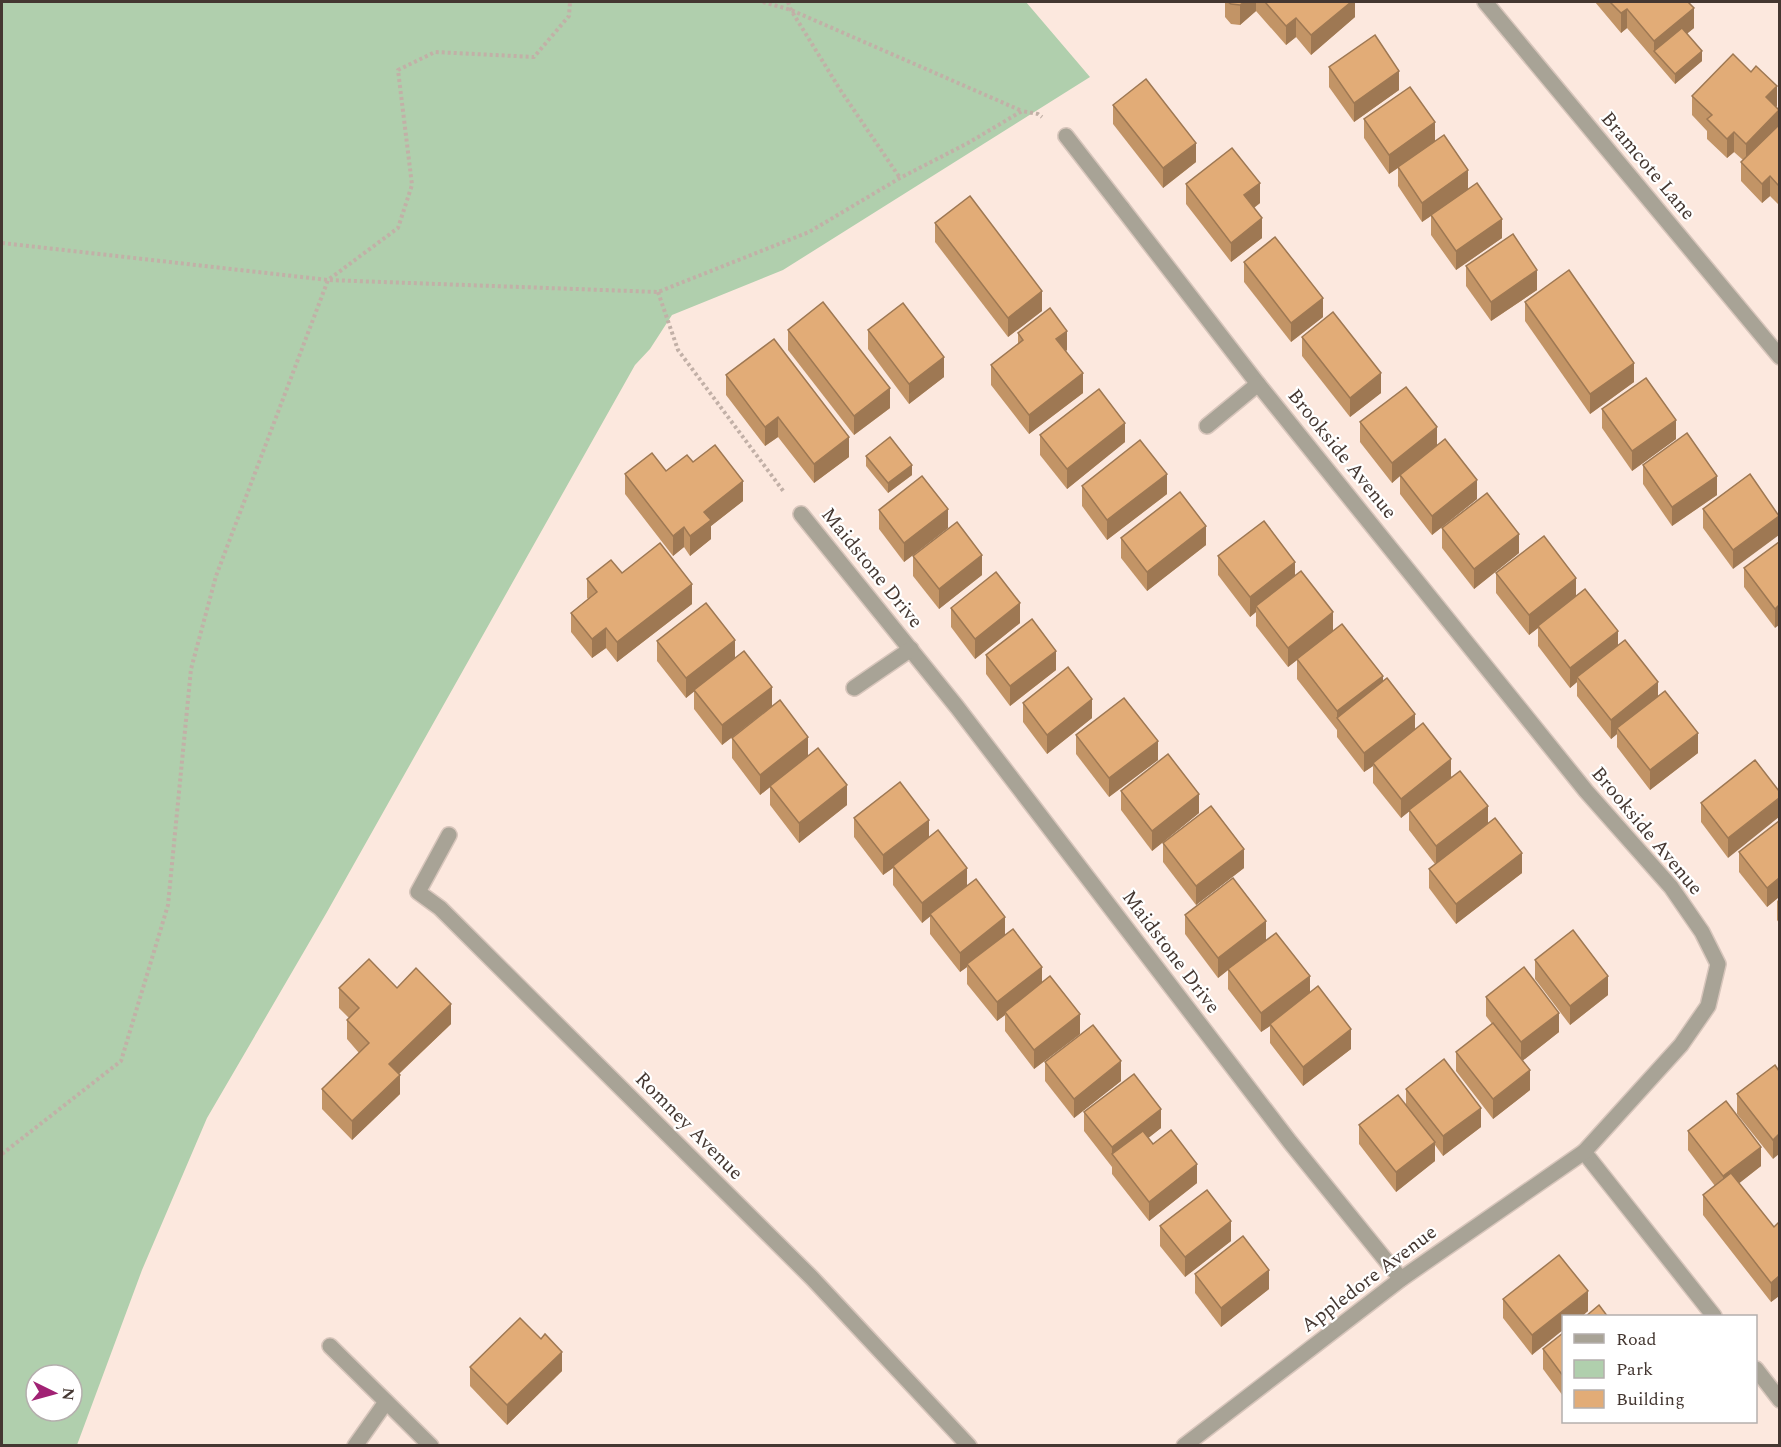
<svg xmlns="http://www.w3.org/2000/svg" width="1781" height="1447" viewBox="0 0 1781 1447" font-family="Spectral,serif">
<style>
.green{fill:#b0cfad;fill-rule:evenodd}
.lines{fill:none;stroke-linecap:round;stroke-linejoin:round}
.service-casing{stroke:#d7c5bb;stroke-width:18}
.minor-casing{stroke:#d7c5bb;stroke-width:18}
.tertiary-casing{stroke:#d7c5bb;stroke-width:18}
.path{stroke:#c2b0a7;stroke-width:4;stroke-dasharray:3 3;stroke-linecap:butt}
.service{stroke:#a8a396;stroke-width:15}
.minor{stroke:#a8a396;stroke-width:15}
.tertiary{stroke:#a8a396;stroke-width:15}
.wall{fill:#c29466}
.shaded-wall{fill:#9e7853}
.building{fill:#e2ac77;stroke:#9e7853;stroke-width:1.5}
.labels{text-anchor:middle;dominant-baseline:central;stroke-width:4.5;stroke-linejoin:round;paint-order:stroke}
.street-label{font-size:20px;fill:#443731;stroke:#fff}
</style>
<rect width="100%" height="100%" fill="#fce8de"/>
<path class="green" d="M2 2H1026L1090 77 783 270 672 315 650 349 635 365 327 912 207 1118 142 1270 77 1445H2ZM36 1375H72V1411H36Z"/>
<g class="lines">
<g class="service-casing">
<polyline id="service" points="1066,136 1122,208"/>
</g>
<g class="minor-casing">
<g id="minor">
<polyline points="1122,208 1258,384 1586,791 1671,887 1702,932 1718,964 1708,1006 1681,1045 1584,1152 1714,1316"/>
<polyline points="1207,426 1258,384"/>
<polyline points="801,514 957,707 1290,1142 1401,1279"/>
<polyline points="854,688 911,649"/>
<polyline points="449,835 418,892 440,908 812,1278 969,1446"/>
<polyline points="330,1346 431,1446"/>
<polyline points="1756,1369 1780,1400"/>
<polyline points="355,1446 386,1402"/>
<polyline points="1184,1446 1401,1279 1584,1152"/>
</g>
</g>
<g class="tertiary-casing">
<polyline id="tertiary" points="1485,2 1780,357"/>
</g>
<g class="path">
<polyline points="763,2 791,10 1022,111"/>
<polyline points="788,2 791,10 841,91 900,178"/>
<polyline points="2,243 328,280 658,292 809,232 900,178 968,143 1022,111 1038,114 1042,117"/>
<polyline points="658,292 678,350 784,492"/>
<polyline points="2,1154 121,1061 168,905 191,669 216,576 328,280 398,228 412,185 398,70 435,52 534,57 569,16 570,2"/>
</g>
<use href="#service" class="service"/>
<use href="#minor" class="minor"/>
<use href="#tertiary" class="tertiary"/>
</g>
<g class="wall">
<polygon points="1225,2 1355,2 1355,17 1311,55 1296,37 1286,45 1256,11 1240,25 1231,24 1225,17"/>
<polygon points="1595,2 1688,2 1694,28 1687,33 1702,61 1675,84 1627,28 1621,33"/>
<polygon points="1329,67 1399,90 1354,122 1329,87"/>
<polygon points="1692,96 1777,106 1776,107 1779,110 1779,205 1770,196 1762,203 1741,181 1741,162 1743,160 1734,152 1727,158 1707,139 1707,131 1692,115"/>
<polygon points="1113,105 1196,162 1163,188 1113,124"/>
<polygon points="1364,119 1435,141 1502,238 1456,270 1431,235 1431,216 1422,222 1398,186 1398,168 1389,174 1364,138"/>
<polygon points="1186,184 1260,203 1254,208 1262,238 1231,262 1186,204"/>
<polygon points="935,223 1042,311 1008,337 935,242"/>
<polygon points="1244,262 1323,317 1291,342 1244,282"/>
<polygon points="1466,266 1537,290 1491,321 1466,286"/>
<polygon points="1525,302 1634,382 1590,414 1525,321"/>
<polygon points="788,330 890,408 854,435 788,350"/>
<polygon points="868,330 944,377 909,404 868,349"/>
<polygon points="1018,333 1067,350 1066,351 1083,393 1029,434 991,385 991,365 1018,344"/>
<polygon points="1302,337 1381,393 1350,417 1302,356"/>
<polygon points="726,375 849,457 814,483 778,437 765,446 726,395"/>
<polygon points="1602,409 1676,439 1632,471 1602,428"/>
<polygon points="1360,422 1437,445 1477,499 1432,535 1400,494 1400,476 1392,483 1360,442"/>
<polygon points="1040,435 1125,442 1067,489 1040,455"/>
<polygon points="866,456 912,475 888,493 866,466"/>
<polygon points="693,462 743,501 711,526 711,539 690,556 684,547 673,556 625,494 625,474 666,471"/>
<polygon points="1643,465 1717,495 1672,526 1643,484"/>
<polygon points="1750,474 1733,569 1703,528 1703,509"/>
<polygon points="1082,486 1167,494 1107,540 1082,506"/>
<polygon points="879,510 948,528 904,562 879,529"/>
<polygon points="1442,528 1519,553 1474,589 1442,548"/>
<polygon points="1121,538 1206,545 1147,591 1121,558"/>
<polygon points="1779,542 1775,628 1744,587 1744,568"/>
<polygon points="913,556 982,575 939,609 913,576"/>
<polygon points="1218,556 1295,576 1333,631 1383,682 1415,730 1488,823 1522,873 1456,924 1429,888 1429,869 1435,864 1409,830 1409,811 1401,818 1373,783 1373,766 1364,772 1337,737 1337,730 1297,679 1297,660 1288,667 1256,626 1256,612 1250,617 1218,575"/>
<polygon points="622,573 692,604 617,662 606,648 592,658 571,632 571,613 588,599 587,598 587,579"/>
<polygon points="1496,573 1576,596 1658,696 1698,753 1650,790 1617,747 1617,734 1611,739 1577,696 1577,682 1570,688 1538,646 1538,628 1529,635 1496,593"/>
<polygon points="951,608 1020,623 975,659 951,627"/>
<polygon points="657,641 735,658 772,706 722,745 694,709 694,691 686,698 657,661"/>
<polygon points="986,655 1056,670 1010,706 986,674"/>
<polygon points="1023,703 1092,718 1047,754 1023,722"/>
<polygon points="1076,735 1158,760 1109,797 1076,754"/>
<polygon points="732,738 808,755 847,805 799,843 770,805 770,787 760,795 732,758"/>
<polygon points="1755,760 1728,858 1701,822 1701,803"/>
<polygon points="1121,791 1199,813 1152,851 1121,810"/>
<polygon points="854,818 929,837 1042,982 1080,1034 1034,1069 1005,1031 1005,1015 997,1021 967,984 967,967 960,972 930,934 930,916 922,923 893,885 893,868 883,875 854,837"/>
<polygon points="1779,821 1779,897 1767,907 1739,872 1739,852"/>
<polygon points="1163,843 1244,868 1196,905 1163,862"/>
<polygon points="1779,899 1779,923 1777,920 1777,901"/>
<polygon points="1185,915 1266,940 1310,992 1351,1049 1303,1086 1270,1043 1270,1026 1261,1032 1228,989 1228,970 1218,978 1185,934"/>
<polygon points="1535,960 1608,995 1570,1025 1535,979"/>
<polygon points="339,988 397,988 451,1024 399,1074 400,1094 352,1140 322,1109 322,1089 359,1053 347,1039 347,1020 349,1018 339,1008"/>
<polygon points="1486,997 1559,1032 1522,1061 1530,1090 1493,1119 1456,1071 1456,1052 1492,1024 1486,1016"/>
<polygon points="1045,1062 1121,1081 1074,1118 1045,1081"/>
<polygon points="1775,1065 1773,1159 1737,1114 1737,1094"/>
<polygon points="1406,1089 1481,1127 1443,1156 1435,1145 1435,1161 1396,1192 1359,1144 1359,1125 1406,1105"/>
<polygon points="1084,1112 1161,1128 1148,1138 1153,1144 1197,1183 1149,1221 1112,1174 1112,1167 1084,1131"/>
<polygon points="1688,1131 1761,1166 1739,1183 1774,1227 1779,1222 1779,1296 1771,1302 1703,1215 1703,1195 1715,1186 1688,1150"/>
<polygon points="1160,1226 1231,1241 1185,1277 1160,1246"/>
<polygon points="1195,1274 1269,1289 1221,1327 1195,1293"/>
<polygon points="1503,1299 1588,1311 1581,1317 1563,1317 1532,1355 1503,1318"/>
<polygon points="1563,1333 1563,1396 1543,1369 1543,1349"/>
<polygon points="541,1339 562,1371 507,1425 470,1386 470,1367"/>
</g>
<g class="shaded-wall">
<polygon points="1244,2 1256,2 1256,11 1240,25 1240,5"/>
<polygon points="1351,2 1355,2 1355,17 1311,55 1311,35"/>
<polygon points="1694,8 1694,28 1659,57 1654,51 1654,61 1654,41"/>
<polygon points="1627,9 1627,28 1621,33 1621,13"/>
<polygon points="1296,18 1296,37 1286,45 1286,26"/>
<polygon points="1702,51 1702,61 1675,84 1675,74"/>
<polygon points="1399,71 1399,90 1354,122 1354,103"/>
<polygon points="1777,86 1777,106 1766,117 1766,97"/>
<polygon points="1779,110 1779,129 1746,163 1746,144"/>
<polygon points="1435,122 1435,142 1389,174 1389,155"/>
<polygon points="1734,132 1734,152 1727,158 1727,139"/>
<polygon points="1196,143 1196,162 1163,188 1163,168"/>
<polygon points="1468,170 1468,190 1422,222 1422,203"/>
<polygon points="1770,176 1770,196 1762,203 1762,184"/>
<polygon points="1260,183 1260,203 1244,215 1244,195"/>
<polygon points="1262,218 1262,238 1231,262 1231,243"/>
<polygon points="1502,219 1502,238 1456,270 1456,251"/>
<polygon points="1537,270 1537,290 1491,321 1491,302"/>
<polygon points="1042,291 1042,311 1008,337 1008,318"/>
<polygon points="1323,298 1323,317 1291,342 1291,323"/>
<polygon points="1067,331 1067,350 1056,358 1056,339"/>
<polygon points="944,357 944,377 909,404 909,384"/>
<polygon points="1634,363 1634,382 1590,414 1590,394"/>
<polygon points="1083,373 1083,393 1029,434 1029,415"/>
<polygon points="1381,373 1381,393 1350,417 1350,398"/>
<polygon points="890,388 890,408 854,435 854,416"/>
<polygon points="778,417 778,437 765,446 765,427"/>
<polygon points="1676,420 1676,439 1632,471 1632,451"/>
<polygon points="1125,423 1125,442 1067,489 1067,469"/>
<polygon points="1437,427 1437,447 1400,475 1400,476 1392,483 1392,463"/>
<polygon points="849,437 849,457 814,483 814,464"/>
<polygon points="912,465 912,475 888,493 888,483"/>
<polygon points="1167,474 1167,494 1107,540 1107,520"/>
<polygon points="1717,476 1717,495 1672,526 1672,507"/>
<polygon points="1477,480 1477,499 1432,535 1432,516"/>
<polygon points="743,481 743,501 711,526 711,539 690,556 690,536 704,512"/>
<polygon points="948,509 948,528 904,562 904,543"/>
<polygon points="1779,516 1779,535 1733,569 1733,550"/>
<polygon points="1206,526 1206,545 1147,591 1147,572"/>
<polygon points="684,527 684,547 673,556 673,536"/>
<polygon points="1519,534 1519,553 1474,589 1474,569"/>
<polygon points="982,555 982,575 939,609 939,589"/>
<polygon points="1295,562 1295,581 1256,606 1256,612 1250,617 1250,597"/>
<polygon points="1576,578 1576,598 1538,626 1538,628 1529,635 1529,615"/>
<polygon points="692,584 692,604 617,662 617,642"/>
<polygon points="1020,603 1020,623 975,659 975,639"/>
<polygon points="1779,605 1779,625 1775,628 1775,609"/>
<polygon points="1333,612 1333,632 1288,667 1288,648"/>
<polygon points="606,628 606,648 592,658 592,639"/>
<polygon points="1618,631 1618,651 1577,677 1577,682 1570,688 1570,668"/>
<polygon points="735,640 735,659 686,698 686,678"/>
<polygon points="1056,651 1056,670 1010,706 1010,686"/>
<polygon points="1383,676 1383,695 1337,718 1337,711"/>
<polygon points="1658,682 1658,702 1617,728 1617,734 1611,739 1611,720"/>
<polygon points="772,687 772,706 722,745 722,725"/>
<polygon points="1092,699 1092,718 1047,754 1047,735"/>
<polygon points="1415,714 1415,733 1373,763 1373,766 1364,772 1364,753"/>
<polygon points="1698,733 1698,753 1650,790 1650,770"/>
<polygon points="808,737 808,757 760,795 760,775"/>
<polygon points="1158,741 1158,760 1109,797 1109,778"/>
<polygon points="1451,759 1451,778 1401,818 1401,799"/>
<polygon points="847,785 847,805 799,843 799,823"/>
<polygon points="1199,794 1199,813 1152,851 1152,831"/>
<polygon points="1779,798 1779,817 1728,858 1728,838"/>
<polygon points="1488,806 1488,826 1436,865 1436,846"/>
<polygon points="929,820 929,839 893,866 893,868 883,875 883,855"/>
<polygon points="1244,849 1244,868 1196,905 1196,886"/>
<polygon points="1522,853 1522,873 1456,924 1456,904"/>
<polygon points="967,868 967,887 922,923 922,903"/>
<polygon points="1779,878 1779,897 1767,907 1767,888"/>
<polygon points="1005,917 1005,936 967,964 967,967 960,972 960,953"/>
<polygon points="1266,921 1266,940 1218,978 1218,958"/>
<polygon points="1042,967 1042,986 1005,1012 1005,1015 997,1021 997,1002"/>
<polygon points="1310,976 1310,995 1270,1024 1270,1026 1261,1032 1261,1013"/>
<polygon points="1608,976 1608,995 1570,1025 1570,1006"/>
<polygon points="451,1004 451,1024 389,1083 389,1064"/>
<polygon points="1559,1013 1559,1032 1521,1062 1521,1042"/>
<polygon points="1080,1014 1080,1034 1034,1069 1034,1050"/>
<polygon points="1351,1029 1351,1049 1303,1086 1303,1067"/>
<polygon points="1121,1061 1121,1081 1074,1118 1074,1099"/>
<polygon points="1530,1070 1530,1090 1493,1119 1493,1099"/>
<polygon points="400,1075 400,1094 352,1140 352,1121"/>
<polygon points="1481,1108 1481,1127 1443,1156 1443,1136"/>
<polygon points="1161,1109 1161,1128 1118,1162 1112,1154 1112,1167 1112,1147"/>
<polygon points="1779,1134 1779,1154 1773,1159 1773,1140"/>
<polygon points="1435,1142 1435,1161 1396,1192 1396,1172"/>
<polygon points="1761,1147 1761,1166 1723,1196 1723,1176"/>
<polygon points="1197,1164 1197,1183 1149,1221 1149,1202"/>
<polygon points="1231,1221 1231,1241 1185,1277 1185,1257"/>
<polygon points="1269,1270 1269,1289 1221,1327 1221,1308"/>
<polygon points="1779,1276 1779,1296 1771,1302 1771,1283"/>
<polygon points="1588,1291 1588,1311 1581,1317 1563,1317 1563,1330 1532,1355 1532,1335"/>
<polygon points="562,1352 562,1371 507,1425 507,1405"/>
</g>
<g class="building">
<polygon points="1228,2 1244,2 1240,5 1231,4"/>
<polygon points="1265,2 1351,2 1311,35 1296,18 1286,26"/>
<polygon points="1610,2 1688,2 1694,8 1654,41 1627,9 1621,13"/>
<polygon points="1682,28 1702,51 1675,74 1654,51"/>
<polygon points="1375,35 1399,71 1354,103 1329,67"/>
<polygon points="1733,54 1751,72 1756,66 1777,86 1766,97 1779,110 1746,144 1734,132 1727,139 1707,119 1712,115 1692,96"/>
<polygon points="1146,79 1196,143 1163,168 1113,105"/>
<polygon points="1410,87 1435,122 1389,155 1364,119"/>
<polygon points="1779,125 1779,186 1770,176 1762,184 1741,162"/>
<polygon points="1444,135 1468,170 1422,203 1398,167"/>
<polygon points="1232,148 1260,183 1244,195 1262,218 1231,243 1186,184"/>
<polygon points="1477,183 1502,219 1456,251 1431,215"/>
<polygon points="970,196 1042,291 1008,318 935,223"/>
<polygon points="1513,234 1537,270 1491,302 1466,266"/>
<polygon points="1275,237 1323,298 1291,323 1244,262"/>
<polygon points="1569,270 1634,363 1590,394 1525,302"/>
<polygon points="823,302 890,388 854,416 788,330"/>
<polygon points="903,303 944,357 909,384 868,330"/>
<polygon points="1050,308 1067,331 1056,339 1083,373 1029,415 991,365 1023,340 1018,333"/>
<polygon points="1333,312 1381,373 1350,398 1302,337"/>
<polygon points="774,339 849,437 814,464 778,417 765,427 726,375"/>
<polygon points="1646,378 1676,420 1632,451 1602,409"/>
<polygon points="1406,387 1437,427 1392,463 1360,422"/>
<polygon points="1099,389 1125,423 1067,469 1040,435"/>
<polygon points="1687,433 1717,476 1672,507 1643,465"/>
<polygon points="890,437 912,465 888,483 866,456"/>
<polygon points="1445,439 1477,480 1432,516 1400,475"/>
<polygon points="1140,440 1167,474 1107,520 1082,486"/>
<polygon points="715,445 743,481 704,512 711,520 690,536 684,527 673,536 625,474 652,453 666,471 687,455 693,462"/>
<polygon points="1750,474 1779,516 1733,550 1703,509"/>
<polygon points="922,476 948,509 904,543 879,510"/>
<polygon points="1180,492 1206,526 1147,572 1121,538"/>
<polygon points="1487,493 1519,534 1474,569 1442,528"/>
<polygon points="1264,521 1295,562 1250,597 1218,556"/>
<polygon points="957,522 982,555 939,589 913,556"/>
<polygon points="1544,536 1576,578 1529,615 1496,573"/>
<polygon points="1779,542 1779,605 1775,609 1744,568"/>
<polygon points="660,543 692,584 617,642 606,628 592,639 571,613 597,592 587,579 611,560 622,573"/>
<polygon points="1301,571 1333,612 1288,648 1256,606"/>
<polygon points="996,572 1020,603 975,639 951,608"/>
<polygon points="1585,589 1618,631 1570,668 1538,626"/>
<polygon points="706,603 735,640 686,678 657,641"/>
<polygon points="1032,619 1056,651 1010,686 986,655"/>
<polygon points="1342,624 1383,676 1337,711 1297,659"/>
<polygon points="1625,640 1658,682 1611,720 1577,677"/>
<polygon points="744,651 772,687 722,725 694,690"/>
<polygon points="1068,667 1092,699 1047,735 1023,703"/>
<polygon points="1387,678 1415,714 1364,753 1337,718"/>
<polygon points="1665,691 1698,733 1650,770 1617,728"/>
<polygon points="1124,698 1158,741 1109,778 1076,735"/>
<polygon points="780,700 808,737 760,775 732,738"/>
<polygon points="1423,723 1451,759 1401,799 1373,763"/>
<polygon points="818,748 847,785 799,823 770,786"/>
<polygon points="1168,754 1199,794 1152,831 1121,791"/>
<polygon points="1755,760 1779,791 1779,798 1728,838 1701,803"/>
<polygon points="1460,771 1488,806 1436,846 1409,810"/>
<polygon points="900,782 929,820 883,855 854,818"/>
<polygon points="1211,806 1244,849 1196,886 1163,843"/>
<polygon points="1495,818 1522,853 1456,904 1429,869"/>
<polygon points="1779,821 1779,878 1767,888 1739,852"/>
<polygon points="938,830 967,868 922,903 893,866"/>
<polygon points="1233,878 1266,921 1218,958 1185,915"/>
<polygon points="976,879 1005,917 960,953 930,914"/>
<polygon points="1013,929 1042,967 997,1002 967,964"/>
<polygon points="1573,930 1608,976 1570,1006 1535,960"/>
<polygon points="1276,933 1310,976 1261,1013 1228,969"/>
<polygon points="369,959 397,988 416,968 451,1004 389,1064 400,1075 352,1121 322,1089 369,1043 347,1020 359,1008 339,988"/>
<polygon points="1524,967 1559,1013 1521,1042 1486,997"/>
<polygon points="1050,976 1080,1014 1034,1050 1005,1012"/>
<polygon points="1318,986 1351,1029 1303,1067 1270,1024"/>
<polygon points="1493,1023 1530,1070 1493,1099 1456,1052"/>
<polygon points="1093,1025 1121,1061 1074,1099 1045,1062"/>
<polygon points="1444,1059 1481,1108 1443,1136 1406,1089"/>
<polygon points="1775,1065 1779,1071 1779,1134 1773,1140 1737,1094"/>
<polygon points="1134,1074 1161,1109 1112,1147 1084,1112"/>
<polygon points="1398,1095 1435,1142 1396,1172 1359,1125"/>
<polygon points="1726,1101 1761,1147 1723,1176 1688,1131"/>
<polygon points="1171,1130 1197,1164 1149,1202 1112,1154 1143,1131 1153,1144"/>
<polygon points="1731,1173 1774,1227 1779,1222 1779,1276 1771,1283 1703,1195"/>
<polygon points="1207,1190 1231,1221 1185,1257 1160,1226"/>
<polygon points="1243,1236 1269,1270 1221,1308 1195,1274"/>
<polygon points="1559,1255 1588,1291 1532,1335 1503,1299"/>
<polygon points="1599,1305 1608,1317 1585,1317"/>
<polygon points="520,1318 541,1339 545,1334 562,1352 507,1405 470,1367"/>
<polygon points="1563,1333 1563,1376 1543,1349"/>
</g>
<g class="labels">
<g class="street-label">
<text transform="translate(1648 166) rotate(50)">Bramcote Lane</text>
<text transform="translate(1342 454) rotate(51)">Brookside Avenue</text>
<text transform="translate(872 568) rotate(51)">Maidstone Drive</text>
<text transform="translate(1647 831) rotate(50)">Brookside Avenue</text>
<text transform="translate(1171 952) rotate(53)">Maidstone Drive</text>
<text transform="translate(689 1126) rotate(45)">Romney Avenue</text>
<text transform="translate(1369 1279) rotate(-37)">Appledore Avenue</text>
</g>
</g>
<rect width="1781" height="1447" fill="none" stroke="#443731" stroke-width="6"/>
<rect x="1562" y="1315" width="195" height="108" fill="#ffffff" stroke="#b4afad" stroke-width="1.5"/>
<rect x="1574" y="1334" width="30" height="9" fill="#a8a396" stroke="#b4afad" stroke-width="1.5"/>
<text x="1616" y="1345" font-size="18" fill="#443731">Road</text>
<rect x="1574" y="1360" width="30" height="18" fill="#b0cfad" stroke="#b4afad" stroke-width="1.5"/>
<text x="1616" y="1375" font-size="18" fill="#443731">Park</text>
<rect x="1574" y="1390" width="30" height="18" fill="#e2ac77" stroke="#b4afad" stroke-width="1.5"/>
<text x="1616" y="1405" font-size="18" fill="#443731">Building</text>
<g transform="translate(54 1393) rotate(95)"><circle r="28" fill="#ffffff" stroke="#b4afad" stroke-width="1.5"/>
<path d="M0-4.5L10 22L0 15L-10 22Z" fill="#a12274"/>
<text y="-9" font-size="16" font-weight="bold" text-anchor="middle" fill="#443731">N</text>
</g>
</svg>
